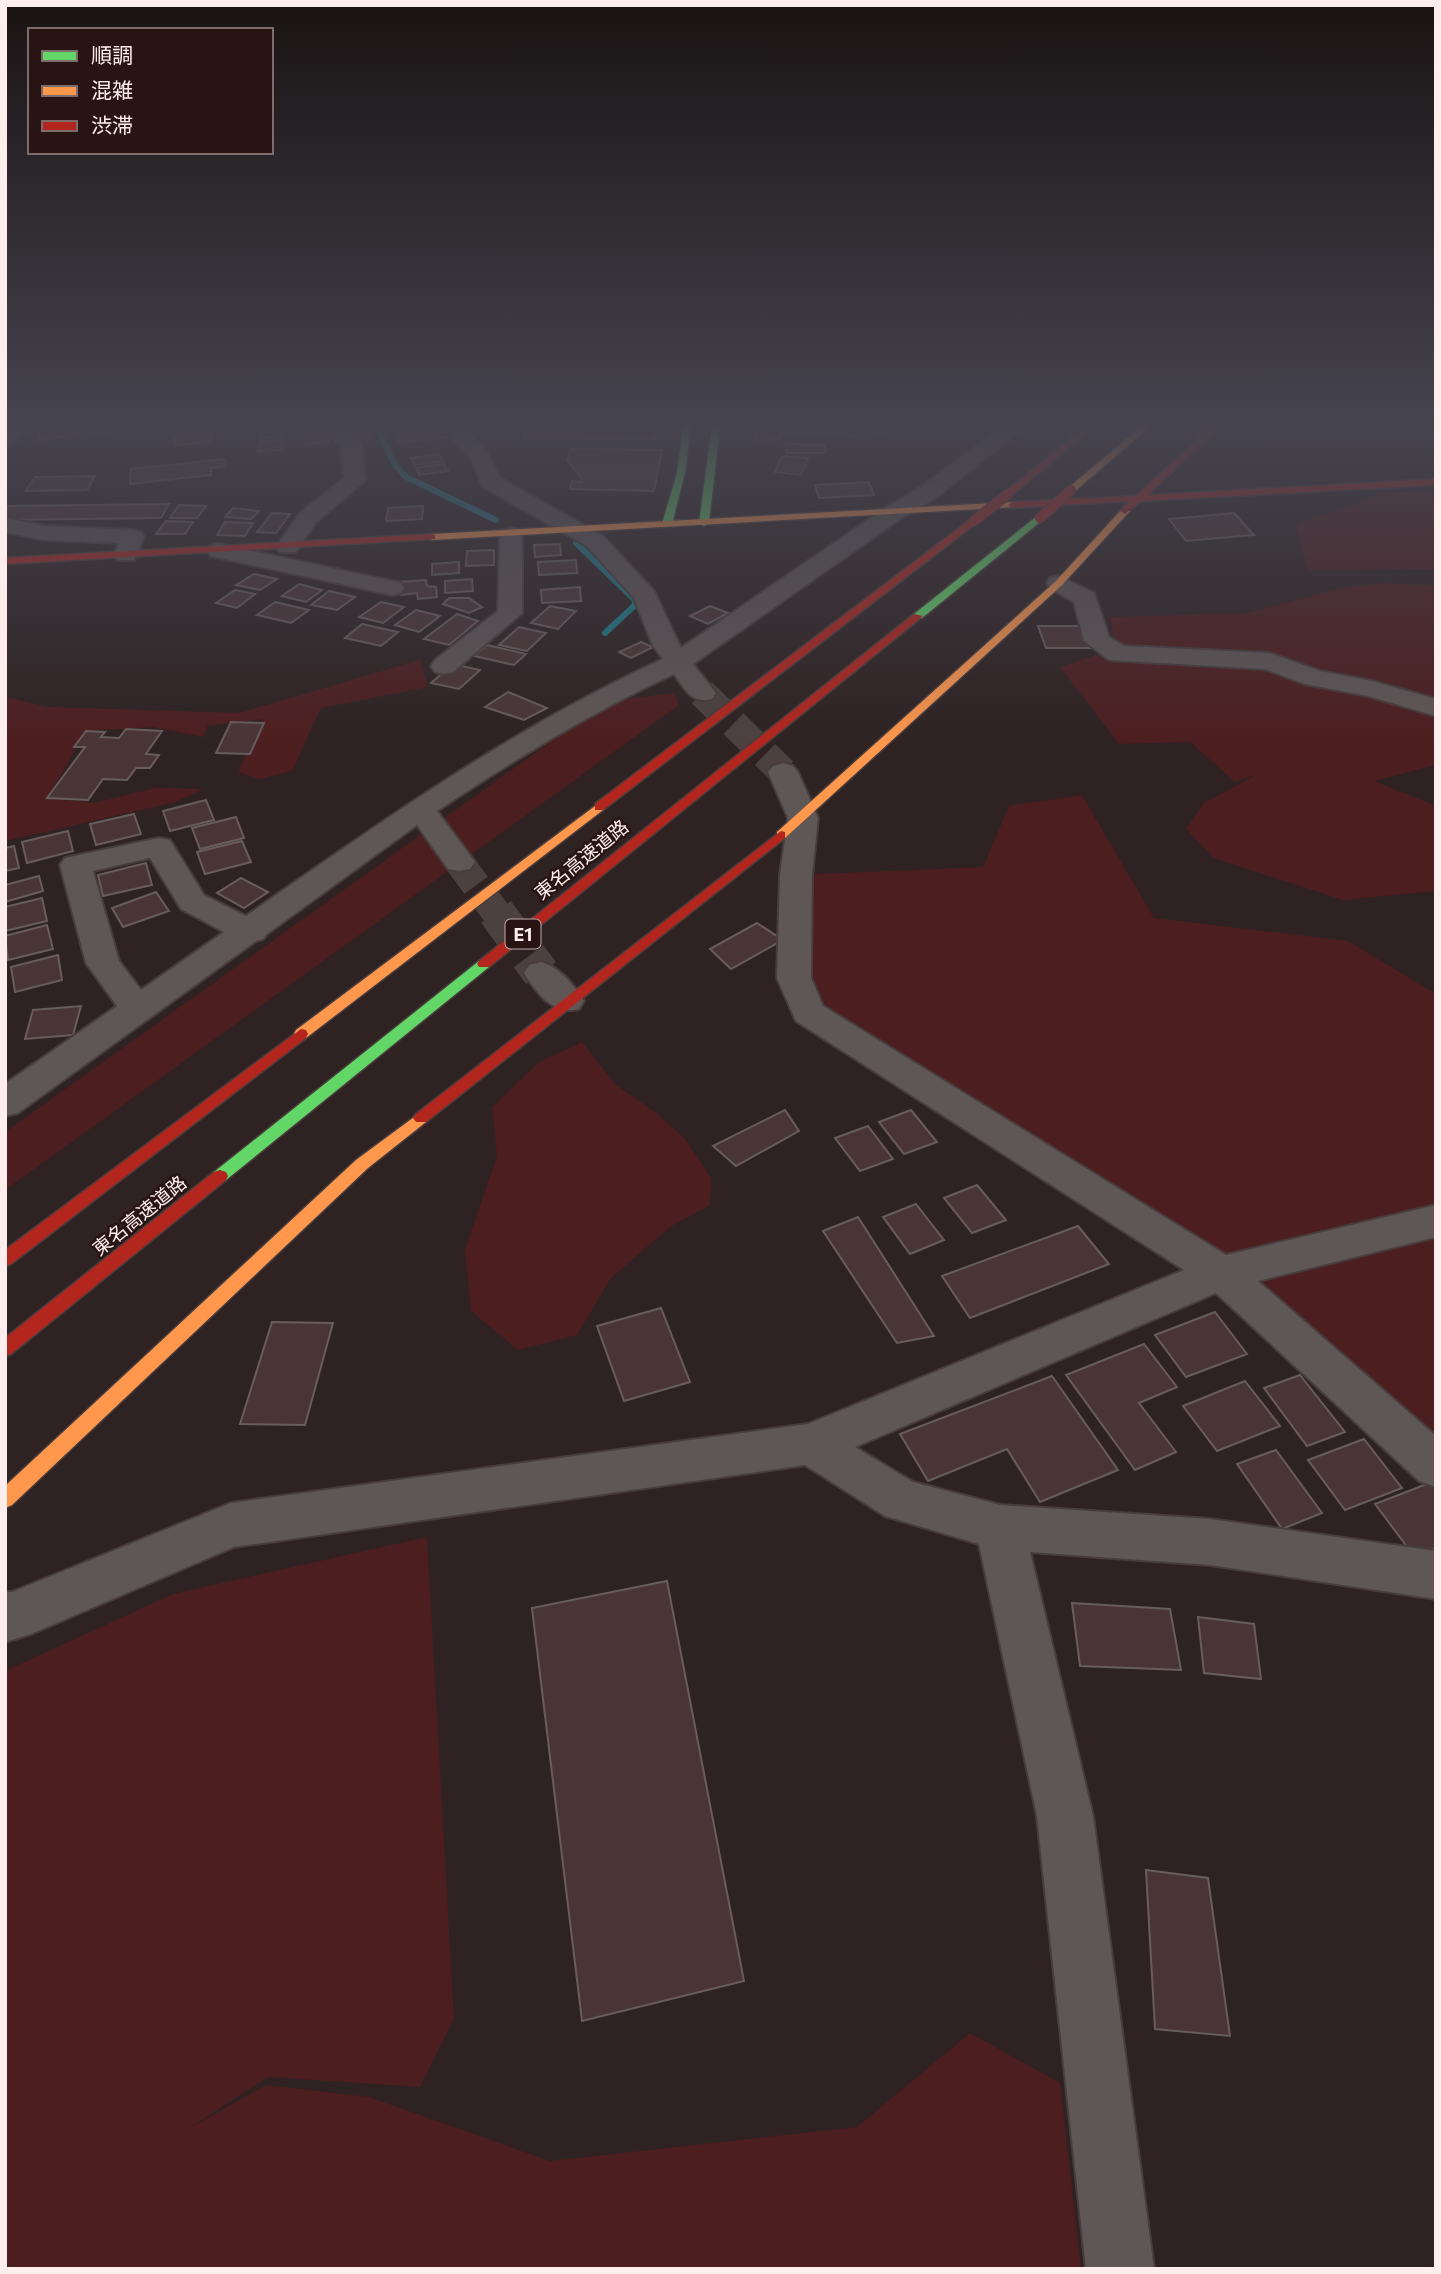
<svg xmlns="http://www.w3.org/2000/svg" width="1441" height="2274" viewBox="0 0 1441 2274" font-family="Commissioner,'Noto Sans JP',sans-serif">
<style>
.green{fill:#4d1e1f}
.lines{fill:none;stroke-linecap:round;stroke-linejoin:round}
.stream{stroke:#1e7989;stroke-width:6}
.building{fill:#4a3536;stroke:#685d5d;stroke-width:2}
.street-tunnel-far1{stroke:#4d4140;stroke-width:29;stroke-dasharray:29 15;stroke-linecap:butt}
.street-tunnel{stroke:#4d4140;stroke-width:37;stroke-dasharray:37 18;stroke-linecap:butt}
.street-casing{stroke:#483d3d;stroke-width:4}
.fast-casing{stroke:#483d3d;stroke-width:3}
.slow-casing{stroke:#483d3d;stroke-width:3}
.jam-casing{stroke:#483d3d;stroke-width:3}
.street{fill:#5f5656;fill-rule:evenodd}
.fast{fill:#63d668;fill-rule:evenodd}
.slow{fill:#ff974d;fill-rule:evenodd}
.jam{fill:#b3261e;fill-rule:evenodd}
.jam-bridge-casing{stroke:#483d3d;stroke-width:11;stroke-linecap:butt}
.jam-bridge{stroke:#b3261e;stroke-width:10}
.labels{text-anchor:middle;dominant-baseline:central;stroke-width:5;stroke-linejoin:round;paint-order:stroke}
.shield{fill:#291414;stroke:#bdadac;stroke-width:2}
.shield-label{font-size:18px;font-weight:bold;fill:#fdeeed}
.street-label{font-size:19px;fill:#fdeeed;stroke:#291414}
</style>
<rect width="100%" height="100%" fill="#2e2222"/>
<g class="green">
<polygon points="1386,492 1436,492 1436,569 1308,570 1295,525"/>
<polygon points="1388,583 1436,586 1436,765 1374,781 1436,806 1436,891 1343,900 1214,858 1186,829 1204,803 1258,774 1235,782 1190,742 1119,744 1060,667 1115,649 1110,617 1248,613 1340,588"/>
<polygon points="420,660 428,687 321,708 292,771 259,779 238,772 262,719 207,726 203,737 152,727 86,731 48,798 94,803 155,788 203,789 176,802 5,841 5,697 48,707 239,713"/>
<polygon points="674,693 679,705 5,1190 5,1132 608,701"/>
<polygon points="1082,795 1154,918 1348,941 1436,994 1436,1459 1248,1298 802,999 796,875 983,867 1009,806"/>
<polygon points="582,1042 616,1085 658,1114 685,1139 711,1178 710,1205 670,1227 611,1278 577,1335 518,1350 471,1311 465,1250 497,1156 492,1107 539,1062"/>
<polygon points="427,1537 454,2019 420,2087 268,2077 188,2129 266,2085 369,2097 550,2161 857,2127 970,2033 1060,2083 1081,2269 5,2269 5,1671 173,1594"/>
</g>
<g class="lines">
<g class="stream">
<polyline points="376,425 395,465 406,477 496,520"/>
<polyline points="576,543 635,600 635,605 605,633"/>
</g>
</g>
<g class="building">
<polygon points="62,425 78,425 78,435 39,440 39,428"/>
<polygon points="90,425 164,425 90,434"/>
<polygon points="348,425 363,425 371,438 356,440"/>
<polygon points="526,425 655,425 655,439 523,438"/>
<polygon points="754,425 881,425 884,432 876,432 877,436 851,437 849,433 780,434 781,439 756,440"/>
<polygon points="443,426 449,437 400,443 395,433"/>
<polygon points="284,427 283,437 260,438 261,429"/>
<polygon points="329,433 329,442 306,444 306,435"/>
<polygon points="212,434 211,442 175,445 175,437"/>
<polygon points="283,440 282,450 258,451 260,442"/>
<polygon points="786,444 825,445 825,453 786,453"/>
<polygon points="571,449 662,450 654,491 570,489 572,481 581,482 582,479 567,460"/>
<polygon points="439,454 443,461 415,465 411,458"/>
<polygon points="782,456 808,458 801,475 775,472"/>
<polygon points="225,459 226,466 211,468 211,475 130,484 131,469"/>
<polygon points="444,464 448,471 419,475 416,468"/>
<polygon points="95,476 87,490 25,491 35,477"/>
<polygon points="869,482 874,495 819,498 815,485"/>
<polygon points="169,504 161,518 5,520 7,506"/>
<polygon points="179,505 206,506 197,518 170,518"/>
<polygon points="423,506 422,519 386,521 388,508"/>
<polygon points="233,508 259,511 251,519 225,517"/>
<polygon points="272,513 290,514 276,533 257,532"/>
<polygon points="1234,513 1254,535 1186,541 1169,519"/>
<polygon points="166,521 193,522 185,534 156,534"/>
<polygon points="225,522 253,523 245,536 217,535"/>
<polygon points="560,544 561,555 535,557 534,545"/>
<polygon points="494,550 494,565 466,566 467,551"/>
<polygon points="576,560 577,573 539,575 538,562"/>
<polygon points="459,562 459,573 432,575 432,564"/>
<polygon points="254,574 277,579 260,590 236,585"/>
<polygon points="472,579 473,591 445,593 445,581"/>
<polygon points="426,580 427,586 436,587 437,597 418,599 417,593 401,595 399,582"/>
<polygon points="299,584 322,590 306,602 282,596"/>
<polygon points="580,587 581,601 542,603 541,590"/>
<polygon points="235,590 255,594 237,608 216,603"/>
<polygon points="329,591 355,597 337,610 311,605"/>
<polygon points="449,598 469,598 482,607 469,613 443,604"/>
<polygon points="275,602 309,610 291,623 257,615"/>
<polygon points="381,602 404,607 383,623 359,617"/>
<polygon points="550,606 576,611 558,629 531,623"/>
<polygon points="710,606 728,613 708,624 690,616"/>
<polygon points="416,610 440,616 419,632 395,625"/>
<polygon points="457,614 478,621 449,645 424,639"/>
<polygon points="362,624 398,632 381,646 345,638"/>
<polygon points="1038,626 1083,626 1091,648 1046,648"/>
<polygon points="519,627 546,633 527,651 499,645"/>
<polygon points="641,642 653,647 631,658 619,652"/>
<polygon points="487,645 526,654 514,665 474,656"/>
<polygon points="453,664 480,670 459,689 431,683"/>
<polygon points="508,692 547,708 524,720 485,707"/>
<polygon points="231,722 264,723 250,754 216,753"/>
<polygon points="126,729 162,731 146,754 159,755 150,768 136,768 127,780 103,779 88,800 47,798 85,747 74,747 86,731 105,732 101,737 119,738"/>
<polygon points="206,800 214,820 170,831 163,811"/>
<polygon points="134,814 141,834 96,845 90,824"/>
<polygon points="236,817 244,838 200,849 192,828"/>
<polygon points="68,831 73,851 27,863 22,842"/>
<polygon points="242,841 251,862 205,874 197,852"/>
<polygon points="14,846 19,868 5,871 5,848"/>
<polygon points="146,863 152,885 103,896 98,875"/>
<polygon points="39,876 43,891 5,902 5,885"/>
<polygon points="241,878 268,892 244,908 217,893"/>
<polygon points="156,892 169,911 123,927 112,908"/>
<polygon points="42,898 47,921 5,931 5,907"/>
<polygon points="757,923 783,940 731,969 710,949"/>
<polygon points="47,925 53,949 8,960 5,936"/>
<polygon points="58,955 62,980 15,992 11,967"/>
<polygon points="81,1006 73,1035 25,1039 33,1010"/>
<polygon points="785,1110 799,1131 736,1166 713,1146"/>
<polygon points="911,1110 937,1142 904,1154 879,1122"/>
<polygon points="868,1126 893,1159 860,1171 835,1138"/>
<polygon points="977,1185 1006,1220 972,1233 944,1198"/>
<polygon points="916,1204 944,1240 910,1254 883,1217"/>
<polygon points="858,1217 934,1336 897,1343 823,1231"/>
<polygon points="1078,1226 1109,1264 970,1318 942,1276"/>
<polygon points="661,1308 690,1382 624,1401 597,1326"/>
<polygon points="1215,1312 1247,1354 1186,1377 1155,1335"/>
<polygon points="272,1322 333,1323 305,1425 240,1424"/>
<polygon points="1144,1344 1177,1387 1139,1403 1176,1452 1135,1470 1066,1375"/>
<polygon points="1300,1375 1345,1432 1307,1446 1264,1388"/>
<polygon points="1052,1376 1118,1470 1040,1502 1007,1449 928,1481 900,1434"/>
<polygon points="1245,1381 1280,1426 1217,1451 1183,1406"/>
<polygon points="1364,1439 1402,1488 1345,1510 1308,1460"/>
<polygon points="1276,1450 1322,1513 1282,1529 1237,1464"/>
<polygon points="1432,1482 1436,1486 1436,1548 1414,1556 1375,1504"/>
<polygon points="667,1581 744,1981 582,2021 532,1608"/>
<polygon points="1072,1603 1170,1609 1181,1670 1080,1666"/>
<polygon points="1198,1617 1254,1624 1261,1679 1204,1673"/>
<polygon points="1146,1870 1208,1878 1230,2036 1155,2029"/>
</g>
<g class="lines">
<g class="street-tunnel-far1">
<polyline points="702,693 783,772"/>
<polyline points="459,862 497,914"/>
</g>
<polyline class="street-tunnel" points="496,912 541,973"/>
<g class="street-casing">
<g id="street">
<polygon points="11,425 33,425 12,445 5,447 5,430"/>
<polygon points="321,425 343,425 361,445 366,480 316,522 296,552 280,552 276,547 300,513 344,478 341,446"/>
<path d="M439 425H461L488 453 500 478 603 536 654 591 681 648 884 509 921 487 1004 425H1027L937 497 900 519 693 664 716 693 712 699C691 704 685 689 674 674 590 713 514 760 437 811L475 862 470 869 459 871 448 869 417 825 267 934 263 939 256 941 18 1113 5 1116V1084L117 1006 86 963 60 865 65 858 159 838 170 840 204 895 246 916C381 822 512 728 663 659L653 646 634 598 587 546 483 487 471 459ZM150 858 181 909 224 932 141 990 119 961 93 871Z"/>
<polygon points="5,518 45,526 133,530 141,532 144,537 134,560 118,560 114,555 119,543 45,540 5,532"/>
<polygon points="511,528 519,530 522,535 522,613 453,672 444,674 435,672 431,666 435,660 498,611 500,535 503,530"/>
<polygon points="219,544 392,581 401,583 404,588 401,593 392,595 211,556 207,551 211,546"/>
<polygon points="1059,576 1094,593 1109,637 1124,646 1269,653 1320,671 1372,681 1436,699 1436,716 1368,696 1305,684 1265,669 1109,660 1084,641 1074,602 1050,588 1047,583 1050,578"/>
<polygon points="783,763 793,766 798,772 818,818 812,875 811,978 823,1006 1226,1255 1436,1205 1436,1237 1258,1281 1436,1436 1436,1487 1419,1481 1216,1293 855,1447 913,1482 1000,1505 1210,1519 1436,1551 1436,1599 1210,1565 1030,1552 1093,1816 1154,2269 1086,2269 1037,1816 979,1544 885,1516 805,1465 234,1547 31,1634 5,1642 5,1592 12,1592 231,1503 808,1424 1184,1270 796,1021 777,978 780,875 788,818 768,772 773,766"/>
<path d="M541 962C559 967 574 985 584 1001L579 1009C554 1016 537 994 524 973L529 965Z"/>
</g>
</g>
<g class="fast-casing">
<g id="fast">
<polygon points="683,425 691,425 685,473 672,524 667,527 662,524 677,473"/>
<polygon points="712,425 720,425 709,523 704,526 699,523"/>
<polygon points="1037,516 1045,518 922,618 914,618 914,614"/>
<polygon points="484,960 489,961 491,964 489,967 226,1180 214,1180 212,1176 214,1172 479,961"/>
</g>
</g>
<g class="slow-casing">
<g id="slow">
<polygon points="1143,425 1152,425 1074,492 1068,492 1068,488"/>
<polygon points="1013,502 1018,505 1016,507 432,540 427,537 432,534"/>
<polygon points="1122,509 1130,511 1062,585 785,838 777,838 777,832 1056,581"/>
<polygon points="599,803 605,807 603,810 306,1038 296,1038 294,1034 296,1030"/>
<polygon points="421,1112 429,1118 426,1122 368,1168 12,1505 5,1508 5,1486 356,1160"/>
</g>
</g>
<g class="jam-casing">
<g id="jam">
<polygon points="1088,425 1097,425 1011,496 1005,496 1005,492"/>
<polygon points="1213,425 1222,425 1148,495 1436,479 1436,485 1141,501 1125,514 1120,511 1130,501 1013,508 1008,505 1013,502 1136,496"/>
<polygon points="971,519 979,521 603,810 595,810 595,804"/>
<polygon points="432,534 435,535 435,539 5,564 5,558"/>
<polygon points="914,614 923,616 489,967 479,967 477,964 479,961"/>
<polygon points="781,831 785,832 785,838 426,1122 416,1122 413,1118 416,1114"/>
<polygon points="301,1029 306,1030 308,1034 306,1038 11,1264 5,1266 5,1250"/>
<polygon points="220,1170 226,1172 228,1176 226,1180 11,1354 5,1356 5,1338 214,1172"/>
</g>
</g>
<use href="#street" class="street"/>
<use href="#fast" class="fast"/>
<use href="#slow" class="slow"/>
<use href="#jam" class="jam"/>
<g class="jam-bridge-casing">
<g id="jam-bridge">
<polyline points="1040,518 1071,490"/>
<polyline points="974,521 1008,494"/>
</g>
</g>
<use href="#jam-bridge" class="jam-bridge"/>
</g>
<linearGradient id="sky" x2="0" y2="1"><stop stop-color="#191313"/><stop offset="0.57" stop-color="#46444f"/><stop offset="1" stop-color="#46444f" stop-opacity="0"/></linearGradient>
<rect width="1441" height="744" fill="url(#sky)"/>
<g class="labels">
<rect class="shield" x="505.5" y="919.5" width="35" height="29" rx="5"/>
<g class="shield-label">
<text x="523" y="934">E1</text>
</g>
<g class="street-label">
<text transform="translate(581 859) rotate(-39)">東名高速道路</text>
<text transform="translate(139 1215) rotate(-39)">東名高速道路</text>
</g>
</g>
<rect width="1441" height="2274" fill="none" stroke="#fdeeed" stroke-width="14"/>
<rect x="28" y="28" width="245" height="126" fill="#291414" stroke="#7e6b6b" stroke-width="2"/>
<rect x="42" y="51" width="35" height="10" fill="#63d668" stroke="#7e6b6b" stroke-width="2"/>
<text x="91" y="63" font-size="21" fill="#fdeeed">順調</text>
<rect x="42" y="86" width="35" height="10" fill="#ff974d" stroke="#7e6b6b" stroke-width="2"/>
<text x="91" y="98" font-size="21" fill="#fdeeed">混雑</text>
<rect x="42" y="121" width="35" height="10" fill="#b3261e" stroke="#7e6b6b" stroke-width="2"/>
<text x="91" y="133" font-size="21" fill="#fdeeed">渋滞</text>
</svg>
